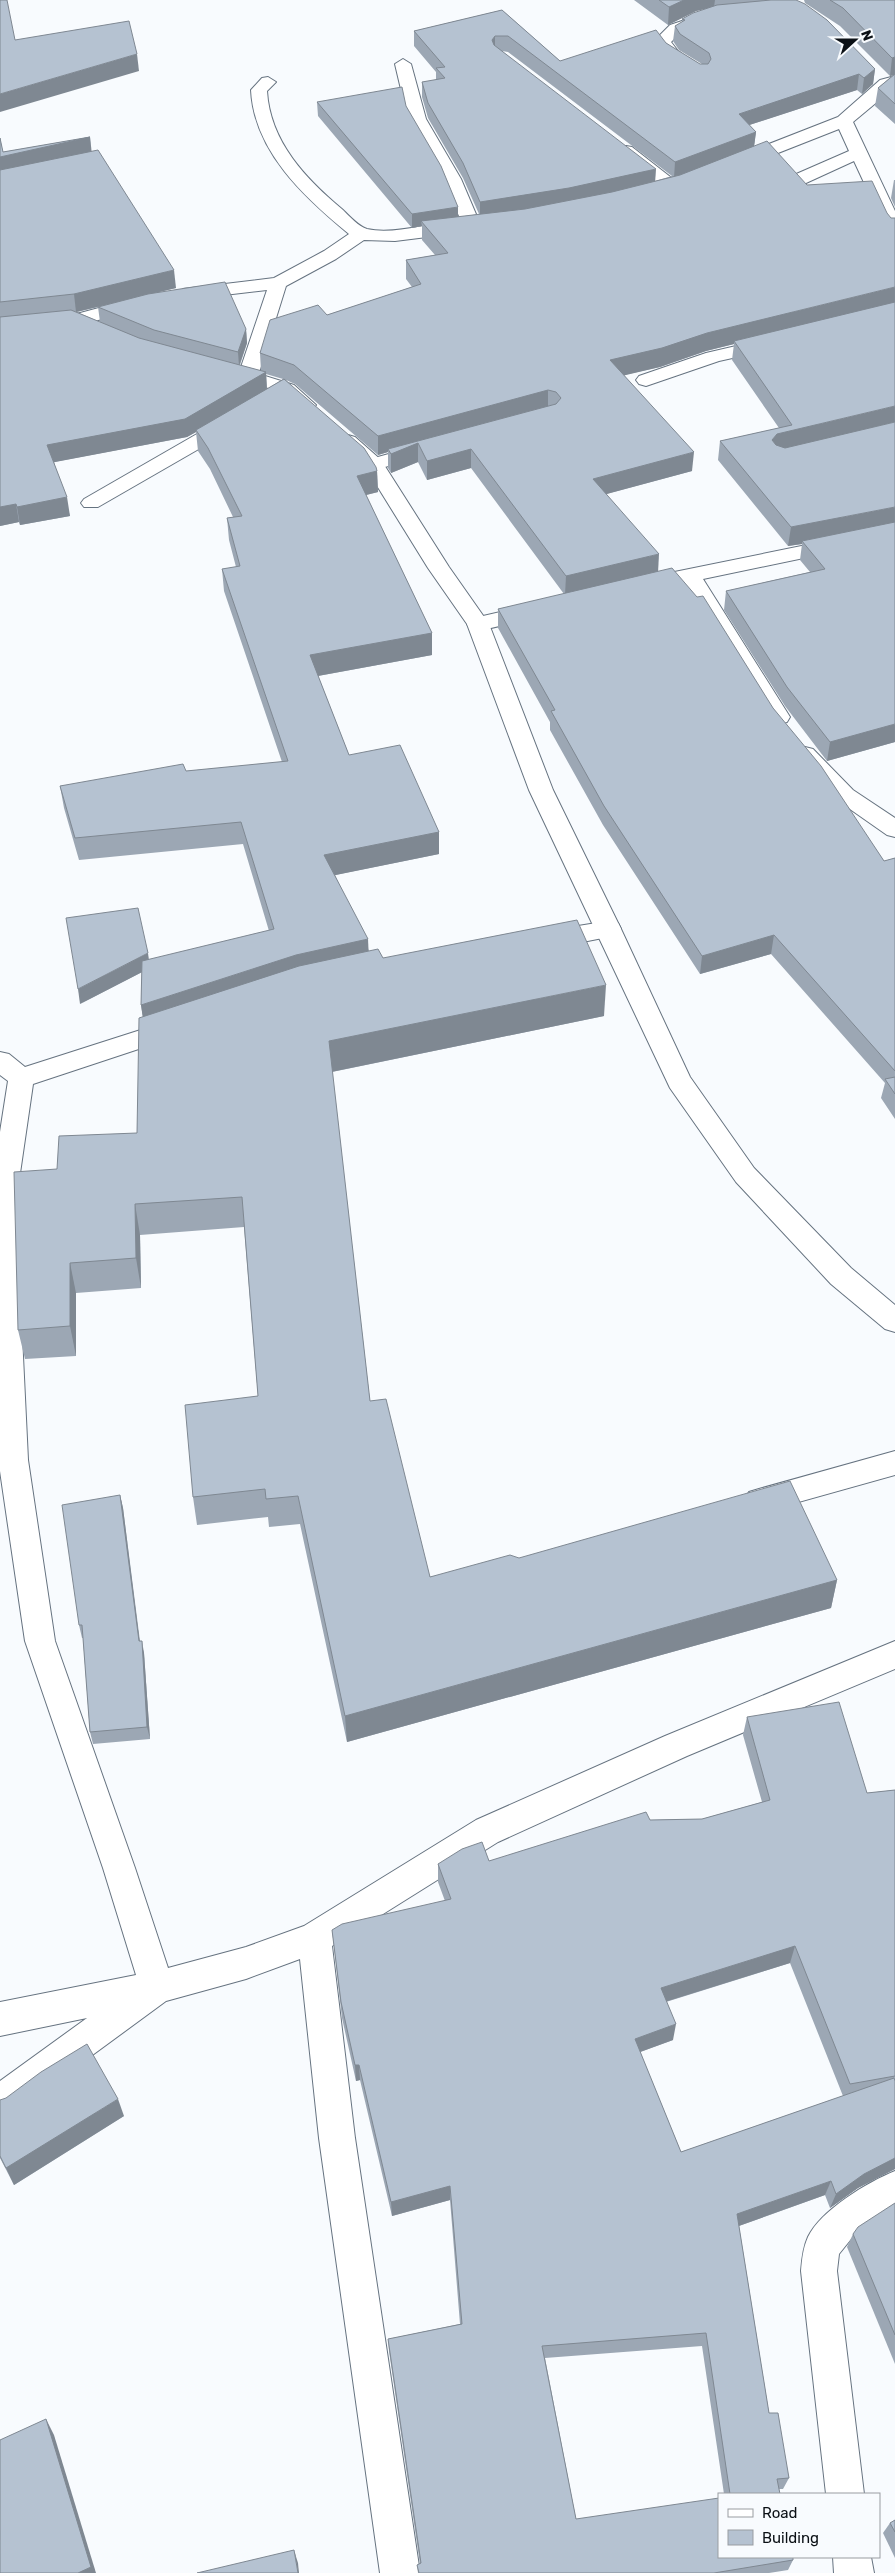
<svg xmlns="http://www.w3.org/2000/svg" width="895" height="2573" viewBox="0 0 895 2573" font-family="Rubik,sans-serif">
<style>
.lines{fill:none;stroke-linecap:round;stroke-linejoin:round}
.minor-casing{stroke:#667380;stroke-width:2}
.tertiary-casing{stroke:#667380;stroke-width:2}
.minor{fill:#fff;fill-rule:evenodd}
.tertiary{fill:#fff;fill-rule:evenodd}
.wall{fill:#9ca7b4;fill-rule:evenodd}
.shaded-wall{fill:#7f8892}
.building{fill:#b5c2d1;stroke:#7f8892}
</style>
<rect width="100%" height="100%" fill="#f8fbfe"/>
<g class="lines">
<g class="minor-casing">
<g id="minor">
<path d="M709 12 715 14 717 17 715 20 682 31 671 42 678 51 696 65 694 69C677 73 663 54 654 41L670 25Z"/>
<path d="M403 59 411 64 426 119 461 179 481 226 478 230C471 232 466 232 459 233L395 241 364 240 336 259 286 286 258 376 255 380H241L238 376 267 290 190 299 183 297 181 293 183 289 274 278 324 251 349 234C304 197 254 151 251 90L262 78 268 77 276 82 267 91C270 142 306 179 343 210 349 216 359 227 367 229 398 236 434 219 462 223L443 179 408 119 395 64Z"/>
<polygon points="895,76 895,87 853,122 895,211 895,235 889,234 886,230 854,161 806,183 794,183 791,179 794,175 849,151 839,129 745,166 733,166 730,162 733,158 838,117 880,80"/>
<polygon points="626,146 632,147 678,183 681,187 678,191 666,191 620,155 617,151 620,147"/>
<polygon points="136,298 143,300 145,304 143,308 76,326 69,324 67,320 69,316"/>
<polygon points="770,338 777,340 780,344 777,348 719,361 646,386 639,384 636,380 639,376 706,353"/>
<polygon points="230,417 237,419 240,423 237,427 98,507 84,507 81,503 84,499 223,419"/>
<polygon points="425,444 432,446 435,450 432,454 374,470 367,468 364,464 367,460"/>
<polygon points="895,527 895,539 703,579 790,717 787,722 779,724 771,722 684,583 642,591 635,590 631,585 635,580"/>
<polygon points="535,604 543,606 546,611 543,616 478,631 470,629 467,624 470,619"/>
<polygon points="805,747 813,749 853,790 895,818 895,837 887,835 837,800 794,754 797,749"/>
<polygon points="609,921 618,923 621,929 618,935 547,949 538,946 535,940 538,934 547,931"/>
<polygon points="175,1019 184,1022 188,1028 184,1034 33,1084 18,1187 20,1294 28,1460 55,1641 135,1868 168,1968 246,1947 304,1926 476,1820 665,1736 895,1641 895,1669 687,1756 498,1842 332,1946 355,2138 420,2573 380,2573 319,2138 300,1959 246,1979 166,2001 12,2114 0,2119 0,2081 87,2018 0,2036 0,2002 136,1975 103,1868 25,1641 0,1471 0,1132 8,1081 0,1075 0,1052 9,1054 25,1067"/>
<polygon points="895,1451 895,1475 759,1513 749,1510 744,1501 749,1492 759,1489"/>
<path d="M895 2171V2210L851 2239 839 2254 837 2271 864 2494H826L801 2271C802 2259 803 2248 808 2237 821 2210 868 2182 895 2171Z"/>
<polygon points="833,2557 871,2557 874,2573 834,2573"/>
</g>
</g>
<g class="tertiary-casing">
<g id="tertiary">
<path d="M230 365 294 385 316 405 313 409C297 413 293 400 280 393 263 384 241 381 223 375L220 371 223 367Z"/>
<polygon points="348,435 355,437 381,460 449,567 489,624 553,790 621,929 690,1077 754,1168 851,1268 895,1305 895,1332 885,1329 831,1284 736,1182 670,1088 529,790 467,624 428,568 366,468 338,441 341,437"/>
</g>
</g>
<use href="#minor" class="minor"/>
<use href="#tertiary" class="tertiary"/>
</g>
<g class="wall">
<path d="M634 0H796L875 69 873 84 862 94 857 90 749 125 756 132 754 146 895 742 827 761 785 706 724 610 726 591 810 572 800 560 802 544 788 546 718 460 720 441 779 428 732 360 734 344 706 351 660 367 624 375 692 471 606 494 658 571 773 708 884 861 895 858V1119L881 1098 885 1083 771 954 700 974 603 825 550 730V722L498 628V609L564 594 471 468 427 480 418 462 391 473 388 468V452L378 455 295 384 286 380 377 471 378 492 366 495 432 633V655L318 676 349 755 439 832V854L335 875 369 951 383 958 604 1016 332 1072 370 1401 430 1577 519 1558 837 1580 831 1608 347 1742 300 1524 269 1527 268 1517 197 1525 193 1497 258 1396 244 1227 140 1235 141 1288 76 1293V1356L25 1359 18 1330 57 1169 137 1133 143 1017 141 1005 142 972 80 1004 149 960 269 931 243 844 79 860 64 808 60 786 186 771 282 762 224 591 222 569 236 567 229 540 227 518 233 517 210 469 198 451 196 432 187 437 54 462 70 516 20 525 19 522 0 526V138L3 152 90 137 91 151 176 288 159 292 246 329 247 343 240 365 261 371 260 353 327 315 412 287 406 279V260L435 255 422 240V226L412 228 318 116 317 102 406 106 458 217 479 214 463 178 428 118 422 97V82L436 80V72L414 46V31L502 10 560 61 666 43 700 64H702L679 50 673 41 675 26 682 22V19L708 8 696 11 668 25ZM502 51 508 52 672 176 655 181ZM115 303 98 307 100 322 77 312ZM266 374 283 379 267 389Z"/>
<polygon points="804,0 895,0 895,124 875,106 878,88 893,75 890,76 840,26 805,3"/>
<polygon points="894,180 895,180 895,207 891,198"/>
<polygon points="120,1495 123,1508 140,1641 144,1653 150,1739 93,1744 90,1732 83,1638 82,1638 79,1625"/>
<path d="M747 1717 867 1793 895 1790V2169L858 2188 830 2208 825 2195 739 2226 769 2413 789 2478 783 2489H779L780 2494H724L702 2346 545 2358 576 2519 793 2560 788 2570 769 2573H418L417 2565 420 2564 389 2351 388 2339 460 2324 450 2200 392 2216 360 2080 356 2081 342 2018 332 1930 445 1901 438 1882V1864L489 1861 650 1820 702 1819 762 1802 743 1735ZM790 1963 843 2096 681 2152 640 2052 673 2040 666 2002Z"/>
<polygon points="0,2100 124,2116 14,2185 0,2158"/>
<polygon points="895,2203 895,2364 847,2247 853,2234"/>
<polygon points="895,2520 895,2558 883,2533 890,2523"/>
</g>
<g class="shaded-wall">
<polygon points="684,0 715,0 714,7 696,11 668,25 669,7"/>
<polygon points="495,36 495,51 492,40"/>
<polygon points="137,54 139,71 0,112 0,94"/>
<polygon points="895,57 895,75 890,76 892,58"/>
<polygon points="875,69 873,84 862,94 864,78"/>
<polygon points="859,74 857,90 737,129 739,114"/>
<polygon points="756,132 754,147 674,178 675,162"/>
<polygon points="90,137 92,155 0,175 0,157"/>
<polygon points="656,169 655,184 480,218 480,202"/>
<polygon points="458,207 458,221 421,221 422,226 412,228 412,214"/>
<polygon points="174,270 176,288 76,312 74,294"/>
<polygon points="895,287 895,305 734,341 734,344 706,351 660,367 609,379 610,360 707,333"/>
<polygon points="246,329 247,343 239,366 238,352"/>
<polygon points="266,372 267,391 196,430 196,432 187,437 50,463 47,445"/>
<polygon points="548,390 548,409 418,444 418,462 391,473 391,454 388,449 388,452 378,455 378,436"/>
<polygon points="895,406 895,422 775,453 772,440 777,434"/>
<polygon points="471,449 471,468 427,480 427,461"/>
<polygon points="694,452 692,471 592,498 593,479"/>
<polygon points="377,471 378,492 358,497 357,476"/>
<polygon points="67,497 70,516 20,525 17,507"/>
<polygon points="16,504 19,522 0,526 0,507"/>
<polygon points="895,507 895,523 802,541 802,544 788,546 791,527"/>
<polygon points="659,554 658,573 565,595 566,576"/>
<polygon points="432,633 432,655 312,677 310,655"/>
<polygon points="895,724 895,742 827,761 830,742"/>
<polygon points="439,832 439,854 326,877 324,855"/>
<polygon points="774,935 771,954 700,974 702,956"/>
<polygon points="368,939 369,960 144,1026 141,1005 296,955"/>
<polygon points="148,953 150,968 80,1004 78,989"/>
<polygon points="606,985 604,1016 331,1072 329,1041"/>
<polygon points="135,1204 140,1235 141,1288 136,1258"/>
<polygon points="70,1263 76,1293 76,1356 70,1326"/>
<polygon points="120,1495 123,1508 141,1653 139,1641"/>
<polygon points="837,1580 831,1608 347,1742 345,1716"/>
<polygon points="142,1641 144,1653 150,1739 147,1727"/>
<polygon points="795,1946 790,1963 658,2004 661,1988"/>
<polygon points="676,2024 673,2040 632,2055 635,2039"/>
<polygon points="355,2065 359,2065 360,2080 356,2081"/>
<polygon points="118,2099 124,2116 14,2185 6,2168"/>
<polygon points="895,2158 895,2169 858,2188 830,2208 836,2194 864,2174"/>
<polygon points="831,2181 825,2195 733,2228 737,2214"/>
<polygon points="450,2186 450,2200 392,2216 391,2202"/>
<polygon points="46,2419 54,2435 96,2573 78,2573"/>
<polygon points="294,2550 298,2563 299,2573 298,2573"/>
</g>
<g class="building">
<polygon points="0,0 7,0 15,40 129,21 137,54 0,94"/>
<polygon points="659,0 684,0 669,7"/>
<polygon points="771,0 796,0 805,4 827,20 875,69 864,78 859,74 739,114 756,132 675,162 508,36 495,36 492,40 494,45 656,169 569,188 480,202 463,163 428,103 422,82 445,78 436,68 445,67 414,31 502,10 560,61 656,30 666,43 700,64 708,64 711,59 709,53 680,34 675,26 685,20 682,19 693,13 717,5"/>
<polygon points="830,0 895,0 895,57 892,58 843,8"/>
<polygon points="895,74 895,104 878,88"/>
<polygon points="402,87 406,106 441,166 458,207 412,214 317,102"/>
<polygon points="90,137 0,157 0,138 3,152"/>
<polygon points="767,141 807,185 872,181 887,213 891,218 895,218 895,287 707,333 662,348 610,360 694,452 593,479 659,554 566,576 471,449 427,461 418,443 391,454 388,449 556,404 561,398 556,392 548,390 378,436 294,365 260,353 270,320 318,305 327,315 421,284 406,260 448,253 421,221 525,209 612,192 680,175"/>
<polygon points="98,150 174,270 74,294 0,302 0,170"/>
<polygon points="225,282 246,329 238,352 154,330 98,307 148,294"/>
<polygon points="895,302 895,406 777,434 772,440 776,445 785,448 895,422 895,507 791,527 720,441 792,425 734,341"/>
<polygon points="71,310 139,338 266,372 185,419 47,445 67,497 17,507 16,504 0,507 0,317"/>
<polygon points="284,379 364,448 376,467 377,471 357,476 432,633 310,655 349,755 400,745 439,832 324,855 368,939 296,955 141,1005 142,961 274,929 241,822 75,838 60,786 183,764 186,771 288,761 222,569 240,566 227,518 242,516 208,448 196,430"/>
<polygon points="895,522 895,724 830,742 787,687 726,591 825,569 802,541"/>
<polygon points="672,568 697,597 703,596 773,708 821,766 884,861 895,858 895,1071 774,935 702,956 604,806 551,711 555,710 498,609"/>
<polygon points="138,908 148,953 78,989 66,918"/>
<polygon points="577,920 606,985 329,1041 370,1401 386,1399 430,1577 510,1555 519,1558 790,1481 837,1580 345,1716 298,1496 266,1499 265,1489 193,1497 185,1405 258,1396 242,1197 135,1204 136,1258 70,1263 70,1326 18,1330 14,1172 57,1169 59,1136 137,1133 139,1018 299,966 378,949 383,958"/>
<polygon points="895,1077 895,1094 885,1079"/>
<polygon points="120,1495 139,1641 142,1641 147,1727 90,1732 82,1625 79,1625 62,1505"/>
<polygon points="839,1702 867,1793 895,1790 895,2076 850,2084 795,1946 661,1988 676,2024 635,2039 681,2152 894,2078 895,2081 895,2158 864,2174 836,2194 831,2181 737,2214 769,2413 778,2413 789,2478 777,2479 780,2494 730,2494 706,2333 542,2346 576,2519 719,2498 719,2557 793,2557 793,2560 714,2573 419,2573 417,2565 421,2563 388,2339 462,2324 450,2186 391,2202 359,2065 355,2065 341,2002 332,1930 342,1924 451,1899 438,1864 462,1849 482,1842 489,1861 646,1812 650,1820 702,1819 770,1800 747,1717"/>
<polygon points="87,2044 118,2099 6,2168 0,2156 0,2100 6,2098 41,2072"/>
<polygon points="895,2203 895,2335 853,2234 858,2227"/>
<polygon points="46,2419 91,2567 78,2573 0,2573 0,2440"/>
<polygon points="895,2520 895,2532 890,2523"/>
<polygon points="294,2550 298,2573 197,2573"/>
</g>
<rect x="718" y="2493" width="162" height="65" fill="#f8fbfe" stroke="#999da1"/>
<rect x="728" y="2509" width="25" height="8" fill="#ffffff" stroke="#999da1"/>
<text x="762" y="2518" font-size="15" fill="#0b1015">Road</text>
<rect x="728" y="2530" width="25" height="15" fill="#b5c2d1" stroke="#999da1"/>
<text x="762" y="2543" font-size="15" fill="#0b1015">Building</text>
<g transform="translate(855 40) rotate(69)" stroke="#f8fbfe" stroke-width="4" paint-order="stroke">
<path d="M0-4L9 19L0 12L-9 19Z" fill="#0b1015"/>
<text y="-8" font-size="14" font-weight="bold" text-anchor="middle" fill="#0b1015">N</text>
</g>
</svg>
